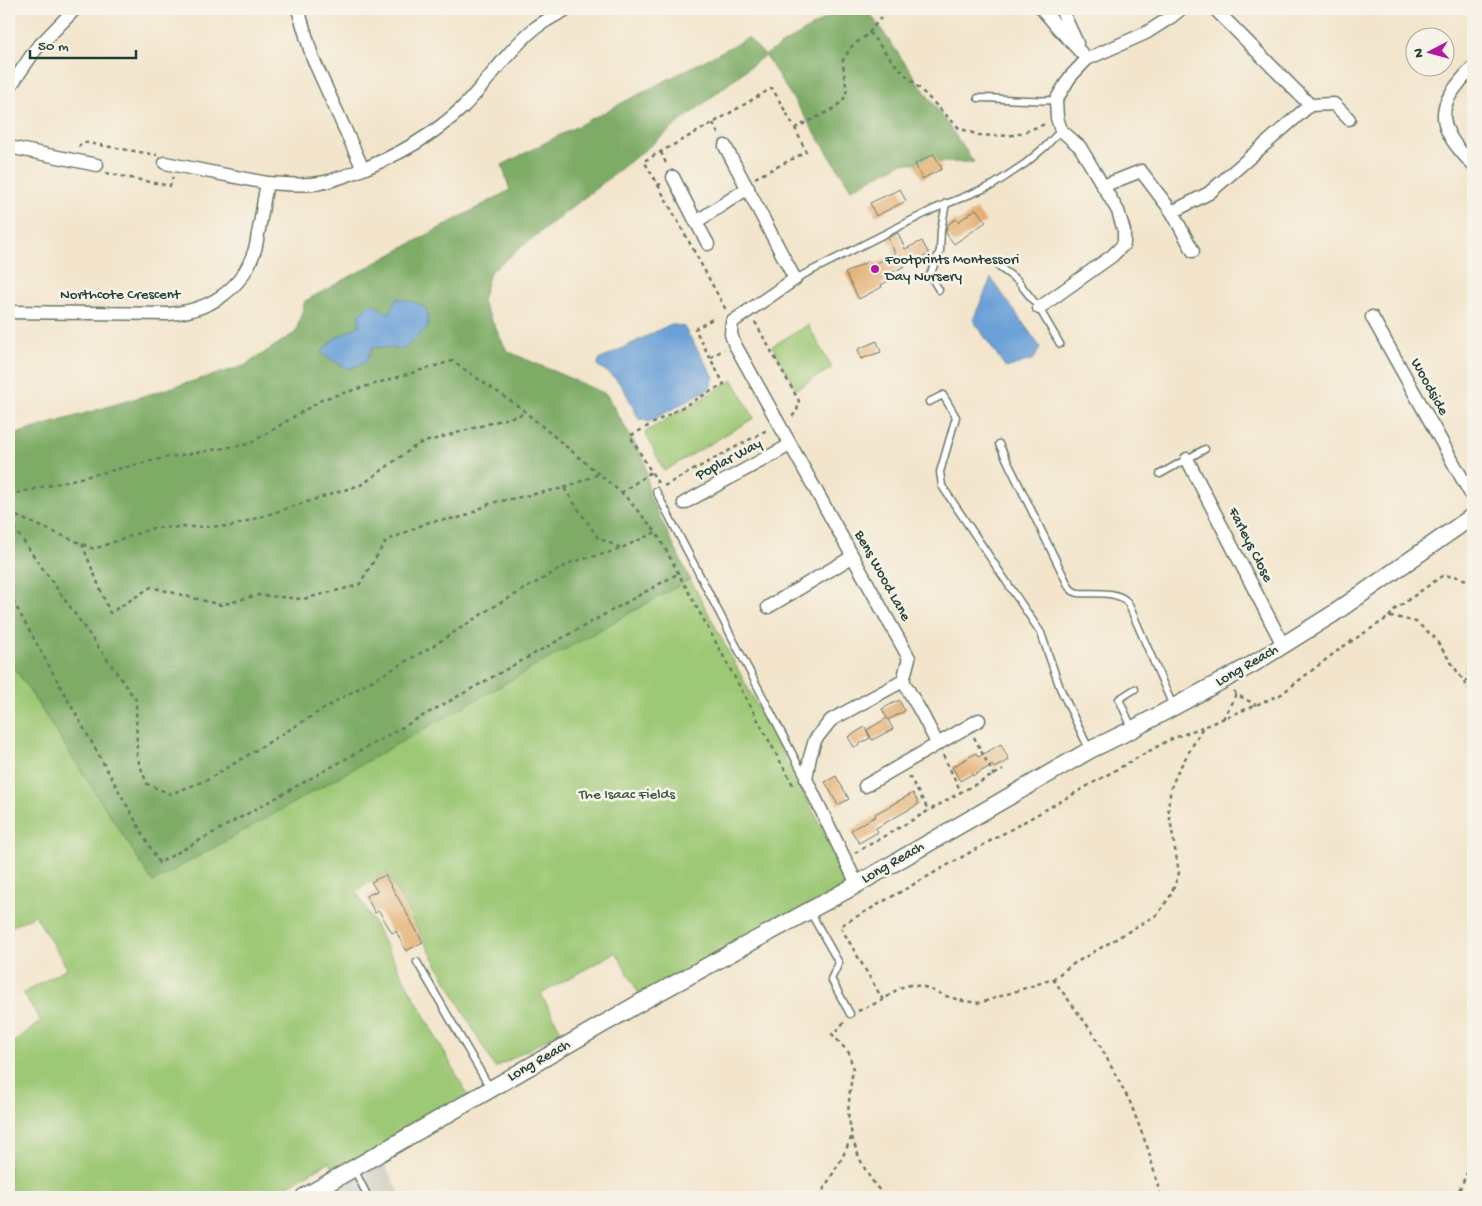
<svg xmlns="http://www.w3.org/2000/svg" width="1482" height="1206" viewBox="0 0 1482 1206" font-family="'Gochi Hand',sans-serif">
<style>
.industrial{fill:#c5c5b8}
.green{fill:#9dc875;stroke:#5e8254}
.forest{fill:#7eac66;stroke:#4e744d}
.water{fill:#6aa0d7;stroke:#446e86}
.building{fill:#e3ad70}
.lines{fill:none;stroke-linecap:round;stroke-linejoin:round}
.lane-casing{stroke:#697869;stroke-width:9}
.street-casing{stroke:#697869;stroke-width:15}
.secondary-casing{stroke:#697869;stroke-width:19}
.path{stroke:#697869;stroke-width:2.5;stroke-dasharray:4 4;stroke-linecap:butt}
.lane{stroke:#fff;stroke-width:6}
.street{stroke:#fff;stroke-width:12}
.secondary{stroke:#fff;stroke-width:16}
.poi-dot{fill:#b5179e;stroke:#f7f3e8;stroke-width:2}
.labels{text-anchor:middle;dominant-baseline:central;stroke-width:5;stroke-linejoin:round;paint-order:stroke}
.poi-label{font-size:15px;fill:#1f3d34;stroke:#f7f3e8;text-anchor:start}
.street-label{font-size:15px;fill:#1f3d34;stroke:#f7f3e8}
.park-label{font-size:15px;fill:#385941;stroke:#f7f3e8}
</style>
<rect width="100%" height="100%" fill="#f7f3e8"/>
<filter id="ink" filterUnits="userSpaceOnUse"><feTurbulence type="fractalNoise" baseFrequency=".02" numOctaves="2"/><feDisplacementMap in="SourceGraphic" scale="10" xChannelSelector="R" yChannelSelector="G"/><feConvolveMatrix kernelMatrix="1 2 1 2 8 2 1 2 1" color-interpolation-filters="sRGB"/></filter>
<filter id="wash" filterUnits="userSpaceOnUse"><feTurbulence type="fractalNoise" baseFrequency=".0096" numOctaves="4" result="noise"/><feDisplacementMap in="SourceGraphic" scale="20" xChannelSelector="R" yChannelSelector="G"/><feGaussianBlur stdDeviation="1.12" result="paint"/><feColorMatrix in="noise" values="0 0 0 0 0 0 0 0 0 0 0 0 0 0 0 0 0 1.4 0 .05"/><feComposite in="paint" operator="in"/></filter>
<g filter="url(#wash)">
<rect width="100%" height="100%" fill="#f3e5cc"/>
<polygon class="industrial" points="383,1162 402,1197 323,1197"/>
<g class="green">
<polygon points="808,325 832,368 796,389 772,346"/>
<polygon points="733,380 754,418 664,471 645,432"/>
<polygon points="690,579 848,877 857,884 643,1001 616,952 541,994 561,1031 495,1068 386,873 356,891 471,1101 339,1178 329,1162 267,1197 9,1197 9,1046 41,1021 23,993 67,968 35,915 9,928 9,661 18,673 153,881"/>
</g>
<polygon class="forest" points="841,9 867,9 974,162 902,163 851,189 765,55 490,272 482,301 507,351 606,394 645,461 649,495 690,579 153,882 18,673 9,661 9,436 244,366 296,332 305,301 510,190 502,165 748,38 765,55"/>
<g class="water">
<polygon points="991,278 1040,347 1034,359 1006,368 973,320"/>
<polygon points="397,298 416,303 427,309 428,327 404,349 373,347 365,363 348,369 321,353 334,339 359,326 359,315 372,303 389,314"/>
<path d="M671 324 684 327 714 377 710 388 649 422 639 419C626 394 624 381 598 366L599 360Z"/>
</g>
<g id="blocks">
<g class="building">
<polygon points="934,154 942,169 922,179 915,164"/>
<polygon points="900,189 906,201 876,216 870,203"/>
<polygon points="976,209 986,222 954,244 946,233 947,225 956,219 958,222"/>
<polygon points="898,233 905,249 922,241 929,254 891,273 893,278 881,285 882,287 859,299 845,273 869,261 872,266 895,253 888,238"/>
<polygon points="877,341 881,352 861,359 858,349"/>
<polygon points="899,700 905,711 888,720 882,709"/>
<polygon points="887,718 893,729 872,740 867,730"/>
<polygon points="865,727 870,738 854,747 848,737"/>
<polygon points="1001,744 1009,760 994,768 992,765 973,776 972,774 960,781 952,767 976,753 978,757"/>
<polygon points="836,776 849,799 838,805 825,782"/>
<polygon points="913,793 919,804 876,828 878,832 859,843 851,830 876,816 875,814"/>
<polygon points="385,875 423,942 406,951 396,931 392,933 379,911 375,913 366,896 377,891 371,882"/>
</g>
</g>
</g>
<g filter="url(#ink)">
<use href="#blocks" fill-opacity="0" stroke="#697869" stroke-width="1"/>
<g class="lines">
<g class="lane-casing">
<g id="lane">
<path d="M978 98C1004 98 1030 102 1056 100"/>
<polyline points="999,267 1017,280 1039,308 1060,344"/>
<polyline points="795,279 934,209 993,185 1026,163 1046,146 1061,130"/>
<polyline points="939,290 930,275 940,251 941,230 946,203"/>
<polyline points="929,402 943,395 956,417 940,472 942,486 1041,633 1060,688 1089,749"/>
<path d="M999 444 1069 587 1073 591 1078 593C1094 594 1118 590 1128 603L1173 706"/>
<polyline points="1160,474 1205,449"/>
<polyline points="656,491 804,776"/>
<polyline points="1132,728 1119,699 1135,689"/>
<polyline points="810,912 839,963 831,979 850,1014"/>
<polyline points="417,962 490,1088"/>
<polyline points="354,1169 368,1197"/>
</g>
</g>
<g class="street-casing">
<g id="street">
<polyline points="298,9 313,59 363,169"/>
<polyline points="1042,9 1060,30 1087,59"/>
<polyline points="1061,9 1077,43"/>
<polyline points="1215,9 1310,105"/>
<path d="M1473 67C1464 77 1453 88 1447 101 1436 126 1457 148 1473 165"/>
<polyline points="9,88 36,49 75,9"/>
<polyline points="725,146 795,279 732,322 731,334 734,343 909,658 903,681 831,720 815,740 810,757 806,779 857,884"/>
<polyline points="9,147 97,165"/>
<polyline points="165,163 267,183"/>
<polyline points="673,177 696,222 748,188"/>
<polyline points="1103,186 1141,171 1172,212 1209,193 1310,105 1334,104 1349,119"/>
<polyline points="1172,212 1193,251"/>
<polyline points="696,222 708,244"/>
<polyline points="1039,308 1112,256 1124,244 1124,231 1118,211 1080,147 1061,130 1057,118 1056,100 1070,77 1087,59 1146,33 1171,17 1181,9"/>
<path d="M9 312 168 314C208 311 241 291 254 252 257 245 257 237 259 229 262 214 264 198 267 183 285 184 303 186 320 183 332 181 342 177 353 173 393 158 432 137 463 107 488 82 507 51 534 29 544 21 556 15 567 9"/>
<polyline points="1372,317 1473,498"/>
<polyline points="1187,459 1283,645"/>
<polyline points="684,503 790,445"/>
<polyline points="768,607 852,557"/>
<polyline points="903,681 922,714 937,743"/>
<polyline points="865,786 979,720"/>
</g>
</g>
<g class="secondary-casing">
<polyline id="secondary" points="304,1197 643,1001 849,889 1090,750 1133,729 1253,664 1333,614 1473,516"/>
</g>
<g class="path">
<polyline points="869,32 893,62 959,128 978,135 998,136 1016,135 1045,124"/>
<polyline points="713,123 719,135"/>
<polyline points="79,147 82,142 157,155"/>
<polyline points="661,152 667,166"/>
<polyline points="106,173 170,186 173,177"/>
<polyline points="755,178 806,152 795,128"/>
<polyline points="661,184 658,185 644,161 713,123 772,88 795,128 830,111 843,101 847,90 844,74 843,60 852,46 867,35 888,9"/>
<polyline points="658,185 694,251"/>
<polyline points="696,250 694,251 726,310"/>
<polyline points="755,322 799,401 797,411 790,419"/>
<polyline points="710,358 695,329 714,318"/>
<polyline points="658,483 630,436 724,384 710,358 724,349"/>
<polyline points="664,486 767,430"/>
<polyline points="564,488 599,474"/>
<polyline points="621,493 651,472"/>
<polyline points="9,495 164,458 249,444 323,399 452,361 518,406 625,496 656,532"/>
<polyline points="9,513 94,549 153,528 232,526 363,484 418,444 526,413"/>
<polyline points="9,521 136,700 137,757 147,784 170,794 207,780 338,700 433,646 488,610 572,562 615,551 656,532 793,785"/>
<polyline points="82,544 110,613 151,587 221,605 258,595 303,599 359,585 386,541 429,522 464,517 491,503 564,488 598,538 621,548"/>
<polyline points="9,594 159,863 679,573"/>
<polyline points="1389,617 1394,610 1442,576 1454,576 1473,582"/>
<polyline points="1465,683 1473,661"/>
<polyline points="1234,691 1236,694 1256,705"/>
<polyline points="1223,719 1236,694"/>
<polyline points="974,737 994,776"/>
<polyline points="943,755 961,792"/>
<polyline points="909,776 929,811"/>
<polyline points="855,853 961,792 1003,770"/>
<polyline points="1053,979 1095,1036 1130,1102 1148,1149 1161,1197"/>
<polyline points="883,1000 840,926 1167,741 1202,727"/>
<polyline points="858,1011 883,1000 899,988 910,985 922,986 946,996 963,1001 980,1003 1053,979 1070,966 1158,914 1171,895 1179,873 1168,807 1171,788 1177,773 1203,727 1280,695 1341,648 1389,617 1400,618 1416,622 1434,637 1473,695"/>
<path d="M852 1137C860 1163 868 1177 885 1197"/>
<polyline points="819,1197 842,1158 852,1136 848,1113 850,1090 853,1069 849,1053 832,1034 836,1032 844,1022"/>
<polyline points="1456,1197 1473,1160"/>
</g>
<use href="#lane" class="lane"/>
<use href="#street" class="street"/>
<use href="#secondary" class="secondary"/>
</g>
</g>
<circle class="poi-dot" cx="875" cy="269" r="5"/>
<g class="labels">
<g class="poi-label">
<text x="885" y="260">Footprints Montessori<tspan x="885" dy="17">Day Nursery</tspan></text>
</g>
<g class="street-label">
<text x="120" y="295">Northcote Crescent</text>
<text transform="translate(1429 387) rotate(61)">Woodside</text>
<text transform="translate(729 460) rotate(-28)">Poplar Way</text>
<text transform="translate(1250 545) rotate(63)">Farleys Close</text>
<text transform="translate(882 576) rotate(61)">Bens Wood Lane</text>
<text transform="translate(1247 666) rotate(-30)">Long Reach</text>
<text transform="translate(893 863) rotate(-30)">Long Reach</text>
<text transform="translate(539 1061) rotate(-30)">Long Reach</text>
</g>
<g class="park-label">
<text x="627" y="795">The Isaac Fields</text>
</g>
</g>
<rect width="1482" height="1206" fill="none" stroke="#f7f3e8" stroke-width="30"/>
<g transform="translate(1430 52) rotate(264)"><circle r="24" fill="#f7f3e8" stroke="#a1aaa0"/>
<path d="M0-4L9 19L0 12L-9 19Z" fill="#b5179e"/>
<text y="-8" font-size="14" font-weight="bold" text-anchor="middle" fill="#1f3d34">N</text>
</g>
<path d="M30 50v8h106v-8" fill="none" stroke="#1f3d34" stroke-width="2.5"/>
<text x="38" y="50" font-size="15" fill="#1f3d34" stroke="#f7f3e8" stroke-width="4" paint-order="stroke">50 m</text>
</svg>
